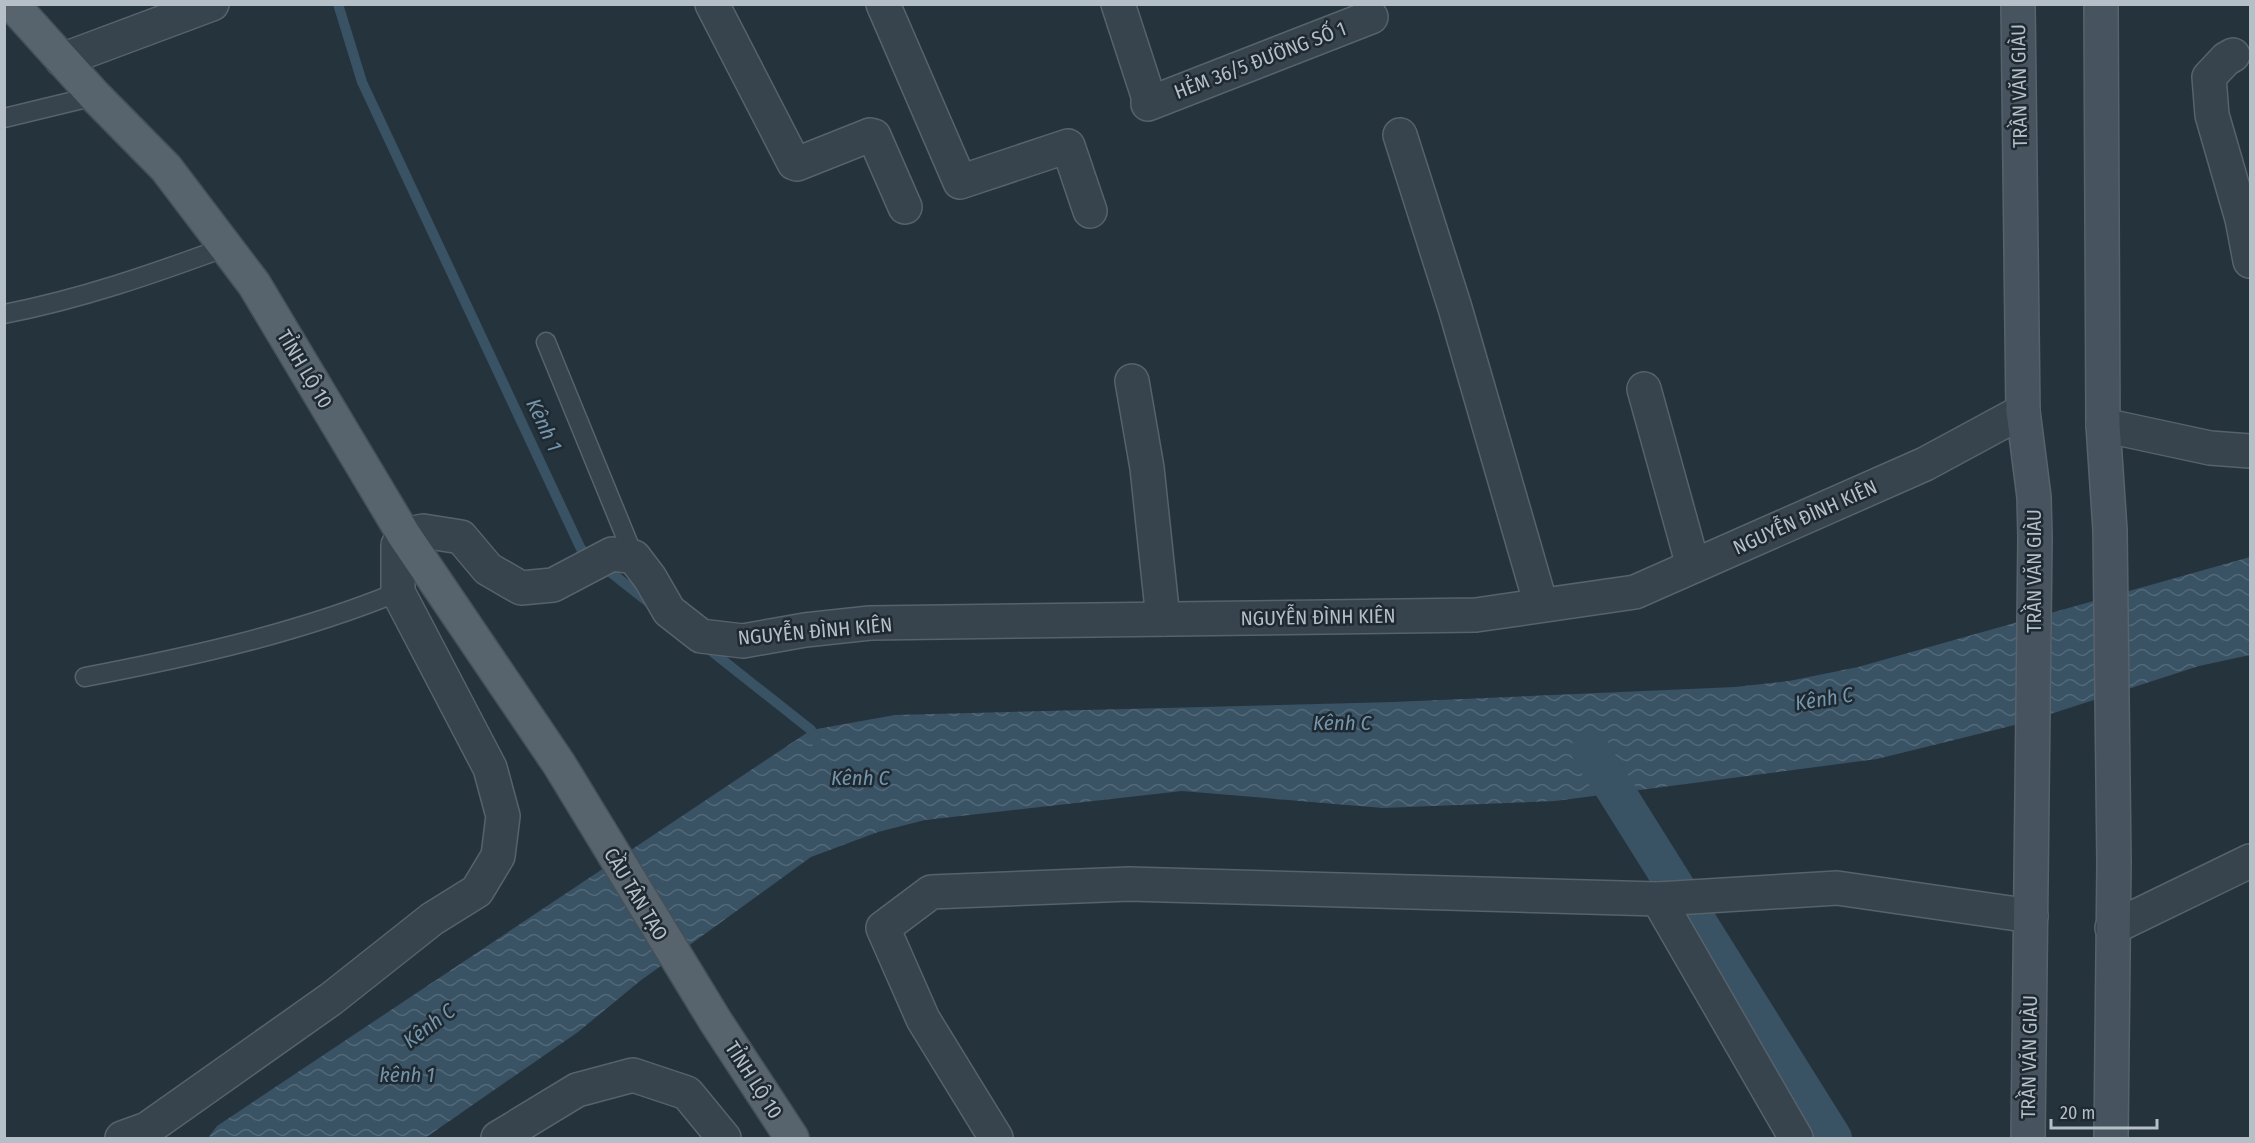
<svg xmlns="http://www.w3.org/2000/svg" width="2255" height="1143" viewBox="0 0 2255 1143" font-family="'Fira Sans Condensed',sans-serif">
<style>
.water{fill:url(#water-waves)}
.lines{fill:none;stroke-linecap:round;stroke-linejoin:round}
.stream{stroke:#395264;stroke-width:10}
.canal{stroke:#395264;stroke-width:38}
.service-casing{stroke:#57626b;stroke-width:21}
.minor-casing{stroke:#57626b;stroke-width:36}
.secondary-casing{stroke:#57626b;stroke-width:36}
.primary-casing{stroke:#455059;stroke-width:36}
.service{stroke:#38444d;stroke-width:18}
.minor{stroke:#38444d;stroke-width:33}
.secondary{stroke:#475460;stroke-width:33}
.primary{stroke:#57646d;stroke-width:33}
.labels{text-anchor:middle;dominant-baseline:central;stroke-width:5;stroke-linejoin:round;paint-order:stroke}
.street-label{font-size:20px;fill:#b4bfc8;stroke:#1e2932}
.water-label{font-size:21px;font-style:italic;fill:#7595aa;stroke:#1e2932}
</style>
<defs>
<pattern id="water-waves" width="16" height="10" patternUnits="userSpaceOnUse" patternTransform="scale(1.5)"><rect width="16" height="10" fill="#395264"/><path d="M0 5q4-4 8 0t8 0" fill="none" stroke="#536979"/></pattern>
</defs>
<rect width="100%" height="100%" fill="#25333d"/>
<polygon class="water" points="2250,557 2250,655 2199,666 2023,723 1877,759 1555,801 1383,808 1182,791 925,820 878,832 811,857 640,981 578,1032 425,1138 208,1138 217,1126 811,730 895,715 1394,702 1735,687 1789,681 1858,667"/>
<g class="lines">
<g class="stream">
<polyline points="338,4 362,82 581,549 652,605"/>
<polyline points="705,646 811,730 817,743"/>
</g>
<polyline class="canal" points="1590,750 1833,1138"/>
<g class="service-casing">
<g id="service">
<polyline points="4,118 95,96"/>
<path d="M4 314C81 299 153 274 226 247"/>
<polyline points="546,342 634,557"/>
<path d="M85 677C190 657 298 633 398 592"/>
</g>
</g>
<g class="minor-casing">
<g id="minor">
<polyline points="712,4 794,163 797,164 870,135 874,136 905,207"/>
<polyline points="883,4 960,182 1068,146 1090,211"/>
<polyline points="1118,4 1148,96 1148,104 1371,17"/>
<polyline points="2233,55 2226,59 2209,77 2212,115 2242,219 2250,261"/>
<polyline points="62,60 212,4"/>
<polyline points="1400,135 1455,308 1541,605"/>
<polyline points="1132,381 1147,468 1163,619"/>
<polyline points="1644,389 1693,566"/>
<polyline points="2103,425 2210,448 2250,451"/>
<polyline points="1658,899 1796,1138"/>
<polyline points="2112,928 2250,861"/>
<polyline points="122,1138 147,1129 331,999 432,919 477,891 498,856 503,816 490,768 398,592 398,545 404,535 423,531 461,537 488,569 521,588 553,585 612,554 634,557 650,578 669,611 701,636 743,641 805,630 870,623 1476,615 1635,592 1925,464 2023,411"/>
<polyline points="498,1138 577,1090 633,1075 687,1093 724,1138"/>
<polyline points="996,1138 923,1019 883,928 931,892 1129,884 1658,899 1837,888 2031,916"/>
</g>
</g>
<g class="secondary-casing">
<g id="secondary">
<polyline points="2018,4 2023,411 2034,497 2035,537 2028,1138"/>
<polyline points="2101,4 2103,425 2110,530 2114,863 2111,1138"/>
</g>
</g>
<g class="primary-casing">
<polyline id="primary" points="12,4 95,96 166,168 254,284 404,535 559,764 716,1022 792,1138"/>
</g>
<use href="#service" class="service"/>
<use href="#minor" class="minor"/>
<use href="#secondary" class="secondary"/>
<use href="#primary" class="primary"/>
</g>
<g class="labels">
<g class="street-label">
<text transform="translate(1260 60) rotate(-21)">HẺM 36/5 ĐƯỜNG SỐ 1</text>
<text transform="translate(2019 86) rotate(-91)">TRẦN VĂN GIÀU</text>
<text transform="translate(305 369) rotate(59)">TỈNH LỘ 10</text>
<text transform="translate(1805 517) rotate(-24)">NGUYỄN ĐÌNH KIÊN</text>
<text transform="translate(2034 571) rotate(-90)">TRẦN VĂN GIÀU</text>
<text transform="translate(1318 617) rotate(-1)">NGUYỄN ĐÌNH KIÊN</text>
<text transform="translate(815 631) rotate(-5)">NGUYỄN ĐÌNH KIÊN</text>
<text transform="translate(636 894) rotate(59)">CẦU TÂN TẠO</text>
<text transform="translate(2029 1057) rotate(-89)">TRẦN VĂN GIÀU</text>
<text transform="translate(754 1080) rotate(57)">TỈNH LỘ 10</text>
</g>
<g class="water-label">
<text transform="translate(544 425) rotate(65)">Kênh 1</text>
<text transform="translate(1824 699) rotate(-9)">Kênh C</text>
<text x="1342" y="723">Kênh C</text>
<text x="860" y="778">Kênh C</text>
<text transform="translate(429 1026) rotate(-37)">Kênh C</text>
<text x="407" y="1075">kênh 1</text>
</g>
</g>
<rect width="2255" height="1143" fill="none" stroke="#b4bfc8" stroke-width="12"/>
<path d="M2051 1119v9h106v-9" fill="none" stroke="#b4bfc8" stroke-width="3"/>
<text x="2060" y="1119" font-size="18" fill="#b4bfc8" stroke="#1e2932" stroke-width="4.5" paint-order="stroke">20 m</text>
</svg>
